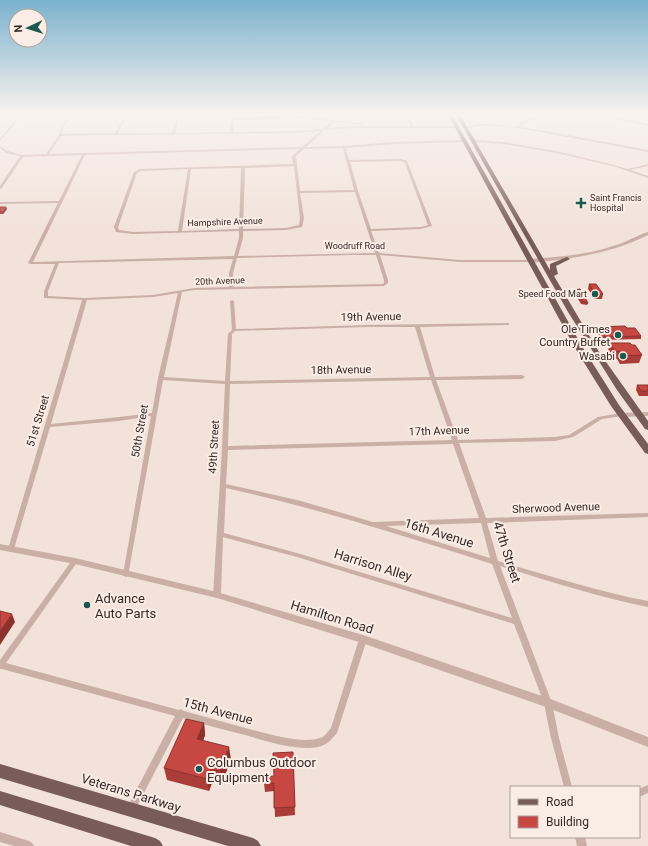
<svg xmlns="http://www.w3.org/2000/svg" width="648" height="846" viewBox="0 0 648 846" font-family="Roboto,sans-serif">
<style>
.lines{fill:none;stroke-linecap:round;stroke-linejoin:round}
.minor{fill:#caafa6;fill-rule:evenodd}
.tertiary{fill:#caafa6;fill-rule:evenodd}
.primary{fill:#785c58;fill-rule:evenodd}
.wall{fill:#ab3d39}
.shaded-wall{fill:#8b322e}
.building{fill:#c74742;stroke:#8b322e}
.poi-dot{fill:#1c584f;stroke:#f9ede6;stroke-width:1.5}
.labels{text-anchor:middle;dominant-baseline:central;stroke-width:4;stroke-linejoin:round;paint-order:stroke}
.far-poi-label{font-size:9px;fill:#362927;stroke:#f9ede6;text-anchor:start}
.far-street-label{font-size:9px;fill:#362927;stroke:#f9ede6}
.street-label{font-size:11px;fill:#362927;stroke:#f9ede6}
.poi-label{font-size:11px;fill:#362927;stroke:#f9ede6;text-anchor:end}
.near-street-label{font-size:13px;fill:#362927;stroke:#f9ede6}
.near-poi-label{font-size:13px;fill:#362927;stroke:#f9ede6;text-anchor:start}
</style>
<rect width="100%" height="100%" fill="#f2e2da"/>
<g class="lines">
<g class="minor">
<polygon points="21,113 24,113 0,141 0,138"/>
<path d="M71 113H74L63 127 62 134 115 133 126 113H129L118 133H172L178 113H180L175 133 230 132 232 113H234V118L300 116 334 120 341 113H344L336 120 365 124 364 125 335 122 327 128 354 126H410L404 113H407L413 126H457L456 128H354L325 130 306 147 344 146 394 142 465 140V141L464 142 394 144 346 148 349 160 401 159 407 161 432 226 421 229 371 231 379 253 460 260H531V262H460L380 255 388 280V283L384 286 194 290 182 292 164 377 225 381 228 334 232 330 230 301 232 300 234 301 236 329 367 325 509 323V325H507L420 327 435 377 522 375 525 377 522 379 436 380 458 440 555 437 569 435 598 417 621 413 623 414 624 415 623 416 602 419 573 437 555 441 459 443 486 518 648 513V517L487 523 498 561C547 575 597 591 648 601V607C598 597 549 581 500 566L552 703 559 738 572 787H564L551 738 544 703 514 624 297 557 223 537 221 595 219 597 217 598 215 597 213 595 222 448 225 384 163 380 128 576 126 577 124 576 123 574 151 416 119 421 50 427 14 549 13 551H9L8 549 82 300 44 298V291L55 264H30L28 263 58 203 0 204V202L59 201 82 155 23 157 1 189H0V186L20 156 6 153 0 148V146L8 151 22 155 46 154 59 135 61 127ZM300 118 332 121 323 129 295 131 233 132 234 120ZM321 131 302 147 49 154 61 136 115 135 116 136 117 135 295 133ZM343 148 354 190 300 191 296 156 304 149ZM300 149 292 156 293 164 140 169 134 172 114 227 116 232 133 234 239 231V238L234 256 33 262 85 155ZM401 161 405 163 428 225 421 227 371 229 358 191 350 162ZM294 166 300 218 299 225 286 228 243 229 245 168ZM241 168 239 229 182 231 191 169ZM188 169 178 231 133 232 119 230 118 227 137 173 141 171ZM355 192 375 253 238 256 243 238V231L286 230 302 227 304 218 300 193ZM352 255H376L384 280V283L383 284 233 287V273L237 258ZM233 259 229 273V287L194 288 153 295 85 298 48 296V291L59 263ZM178 293 158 378 152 413 119 417 51 424 87 300 153 297ZM367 327H415L430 377 230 381 232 334 235 331ZM431 380 452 440 228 446 230 384ZM453 444 479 518 373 522 301 501 226 484 228 450ZM226 488C316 508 404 536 492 564L512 618 297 553 224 533ZM481 523 490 558 386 526Z"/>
<path d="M559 113C590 113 618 117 648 124V126C617 118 560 107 529 121 526 123 522 125 519 127L552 132 648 150V152L524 129 498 126H478L466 129 465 128 478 124 498 125 516 127 528 119 544 115Z"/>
<polygon points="473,140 504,142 556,151 602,162 628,169 648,164 648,166 630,170 648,176 648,178 613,166 556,153 504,144 472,142 472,141"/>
<path d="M73 559H77L78 561 6 663 179 710 181 709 184 711C202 716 220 721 238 726 258 731 300 745 320 738 325 737 327 732 331 728L359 639 360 637 363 636 366 637 367 639 337 733C331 740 327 745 318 747 297 751 265 741 245 735 224 730 203 724 183 718L134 812 131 813 128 812 126 809 128 806 175 716 2 669H0V660Z"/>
<polygon points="648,785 648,793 639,797 639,789"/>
<polygon points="0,832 29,841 32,843 34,846 14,846 0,842"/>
<polygon points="575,837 585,837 587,846 577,846"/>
</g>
<g class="tertiary">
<path d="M648 232V235C610 254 571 259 530 263L527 261 530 259C559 257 588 255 616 245 627 242 637 235 648 232Z"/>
<polygon points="648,412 648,416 621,417 618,415 621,413"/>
<polygon points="0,544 75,558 217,592 363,635 548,698 648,737 648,747 546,707 362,643 217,598 75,564 0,550"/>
</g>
<g class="primary">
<polygon points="447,113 451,113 583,348 619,405 648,444 648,454 645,453 611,406 575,348"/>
<polygon points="455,113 459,113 550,270 550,264 567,257 570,259 556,266 558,274 554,276 599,352 648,421 648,430 645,429 617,390 568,312"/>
<polygon points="0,764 253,838 258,841 261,846 228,846 0,778"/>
<polygon points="0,791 155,838 160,841 163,846 131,846 0,805"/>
</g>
</g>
<g class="wall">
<polygon points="0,207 7,209 3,214 0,214"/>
<polygon points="589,284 603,294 602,299 595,299 588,289"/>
<polygon points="574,290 588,303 587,305 581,304 574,292"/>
<polygon points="595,327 627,328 641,336 641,339 602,340 595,330"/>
<polygon points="610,343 632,345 642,355 639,363 620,364 617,359 613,359 608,351"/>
<polygon points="637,385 648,385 648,396 639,396 636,390"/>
<polygon points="204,723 205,735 203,741 231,759 222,783 213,780 209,791 167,780 164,768"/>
<polygon points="293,752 295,815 275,817 274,791 265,792 264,783 274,776"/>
</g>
<g class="shaded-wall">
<polygon points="6,207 7,209 3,214 3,212"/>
<polygon points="12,614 15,622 0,645 0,631"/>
<polygon points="204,723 205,735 199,751 197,739"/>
<polygon points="229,747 231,759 222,783 220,771"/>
<polygon points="211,769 213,780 209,791 207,779"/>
</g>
<g class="building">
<polygon points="0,207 6,207 3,212 0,212"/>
<polygon points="589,284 596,284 603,294 596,295"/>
<polygon points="580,289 588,303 582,301 574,290"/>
<polygon points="625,326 627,328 635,328 641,336 602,337 595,327"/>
<polygon points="610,343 630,343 632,345 635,345 642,355 622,356 619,351 615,352"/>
<polygon points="637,385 648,385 648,391 641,391"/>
<polygon points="0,611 12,614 0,631"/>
<polygon points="186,719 204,723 197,739 229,747 220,771 211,769 207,779 164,768"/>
<polygon points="293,752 295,807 274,808 274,783 264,783 264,777 274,776 273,753"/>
</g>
<linearGradient id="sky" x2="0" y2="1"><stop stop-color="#7bb2ce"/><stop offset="0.49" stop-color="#f9f2ee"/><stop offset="1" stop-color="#f9f2ee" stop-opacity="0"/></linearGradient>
<rect width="648" height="232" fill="url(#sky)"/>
<g class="poi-dot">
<path d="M579 197h4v4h4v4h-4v4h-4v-4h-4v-4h4z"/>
<circle cx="595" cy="294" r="4"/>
<circle cx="618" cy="335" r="4"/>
<circle cx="623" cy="356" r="4"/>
<circle cx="87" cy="605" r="4"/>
<circle cx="199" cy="769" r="4"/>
</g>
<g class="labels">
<g class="far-poi-label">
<text x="590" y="198">Saint Francis<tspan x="590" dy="10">Hospital</tspan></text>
<text x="587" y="294" text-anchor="end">Speed Food Mart</text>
</g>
<g class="far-street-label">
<text transform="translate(225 222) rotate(-2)">Hampshire Avenue</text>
<text x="355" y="246">Woodruff Road</text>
<text transform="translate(220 281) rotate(-2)">20th Avenue</text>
</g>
<g class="street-label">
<text transform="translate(371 317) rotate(-1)">19th Avenue</text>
<text transform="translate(341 370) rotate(-1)">18th Avenue</text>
<text transform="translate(38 421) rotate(-73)">51st Street</text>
<text transform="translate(140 431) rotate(-80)">50th Street</text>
<text transform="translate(439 431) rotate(-2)">17th Avenue</text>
<text transform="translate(214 447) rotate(-87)">49th Street</text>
<text transform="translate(556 508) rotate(-2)">Sherwood Avenue</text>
</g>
<g class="poi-label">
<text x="610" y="329">Ole Times<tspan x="610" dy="13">Country Buffet</tspan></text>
<text x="615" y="356">Wasabi</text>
</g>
<g class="near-street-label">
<text transform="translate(439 533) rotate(17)">16th Avenue</text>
<text transform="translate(507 552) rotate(72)">47th Street</text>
<text transform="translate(373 565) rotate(17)">Harrison Alley</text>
<text transform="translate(332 617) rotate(17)">Hamilton Road</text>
<text transform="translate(218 711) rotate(15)">15th Avenue</text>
<text transform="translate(131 793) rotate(17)">Veterans Parkway</text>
</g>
<g class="near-poi-label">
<text x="95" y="598">Advance<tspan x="95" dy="15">Auto Parts</tspan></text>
<text x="207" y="762">Columbus Outdoor<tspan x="207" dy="15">Equipment</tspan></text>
</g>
</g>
<rect x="510" y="786" width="130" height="52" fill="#f9ede6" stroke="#ab9f9a"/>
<rect x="518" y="799" width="20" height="6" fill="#785c58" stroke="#ab9f9a"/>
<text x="546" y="806" font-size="12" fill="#362927">Road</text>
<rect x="518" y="816" width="20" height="12" fill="#c74742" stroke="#ab9f9a"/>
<text x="546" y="826" font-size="12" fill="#362927">Building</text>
<g transform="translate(28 28) rotate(266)"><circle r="19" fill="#f9ede6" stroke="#ab9f9a"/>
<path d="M0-3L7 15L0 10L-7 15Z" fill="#1c584f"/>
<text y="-6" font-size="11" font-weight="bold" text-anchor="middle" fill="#362927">N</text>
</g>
</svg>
